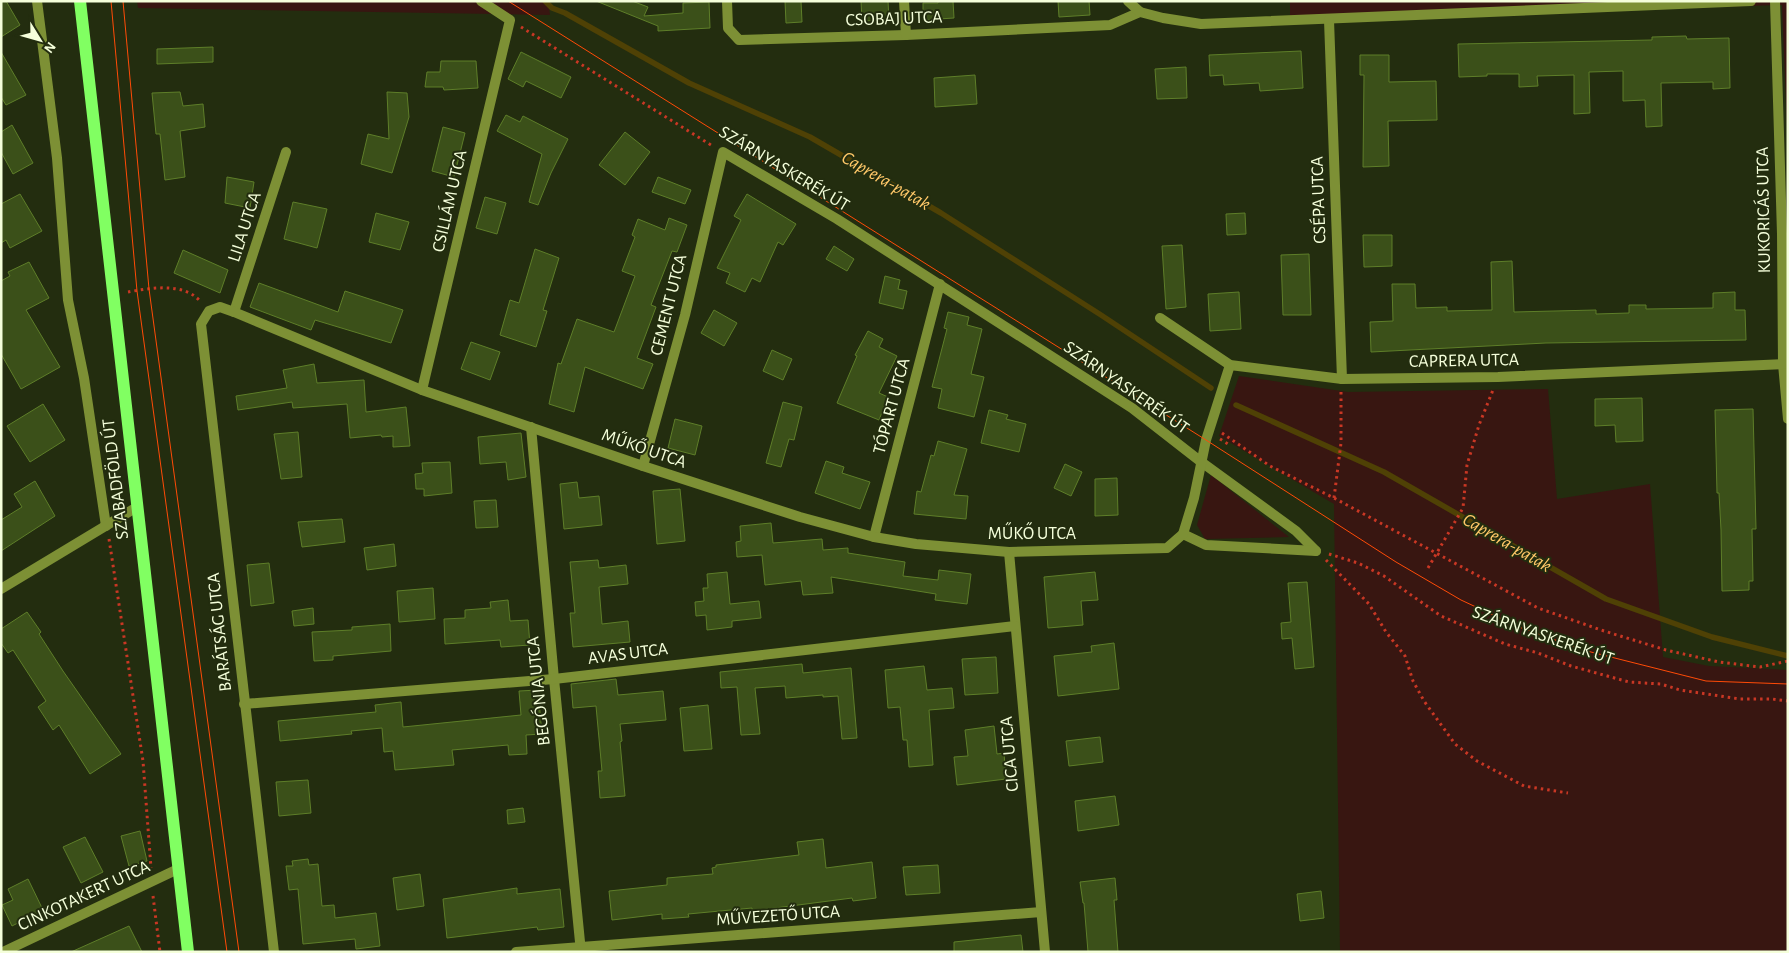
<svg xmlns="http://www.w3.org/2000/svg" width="1789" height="953" viewBox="0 0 1789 953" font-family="'Alegreya Sans',sans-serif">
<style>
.green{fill:#381611}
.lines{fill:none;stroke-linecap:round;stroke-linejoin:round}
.stream{stroke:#4f4105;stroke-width:5.5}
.building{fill:#3b5019;stroke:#5e7e29}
.path{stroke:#c93724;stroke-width:3;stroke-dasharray:2.5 4;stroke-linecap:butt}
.service{stroke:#7d9035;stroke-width:10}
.minor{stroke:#7d9035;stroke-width:10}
.primary{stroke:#81ff62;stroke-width:12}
.tram{stroke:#ff4b07;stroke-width:1}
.labels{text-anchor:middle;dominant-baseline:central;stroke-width:4;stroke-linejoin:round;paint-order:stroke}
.street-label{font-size:18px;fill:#f5ffdb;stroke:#232d0f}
.water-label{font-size:19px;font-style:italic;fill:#ffc869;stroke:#232d0f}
</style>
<rect width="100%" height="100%" fill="#232d0f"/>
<g class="green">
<polygon points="137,1 548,1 550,15 138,8"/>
<polygon points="1290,1 1788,1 1788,153 1782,5 1290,20"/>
<polygon points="1239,376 1348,392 1548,389 1557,499 1650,484 1663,657 1709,666 1788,670 1788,952 1340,952 1334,504 1219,436"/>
<polygon points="1211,475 1289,537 1205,539 1197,525"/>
</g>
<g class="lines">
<g class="stream">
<polyline points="545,1 552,8 565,13 689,83 810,137 941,213 1101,315 1211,388"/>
<polyline points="1236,405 1384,472 1606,599 1712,637 1788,656"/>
</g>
</g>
<g class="building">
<polygon points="1,1 6,1 20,25 1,37"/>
<polygon points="596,1 632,1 648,7 644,16 683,13 683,3 709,2 710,28 658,31 658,26"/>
<polygon points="785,1 801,1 802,22 786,23"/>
<polygon points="861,1 888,1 889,20 862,21"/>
<polygon points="938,1 953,1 954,18 923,20 923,3 938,3"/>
<polygon points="1058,1 1089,1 1090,15 1059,17"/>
<polygon points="1686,36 1687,39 1729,38 1730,88 1713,89 1713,82 1661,83 1662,126 1646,127 1645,100 1623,101 1623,71 1589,72 1590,113 1574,114 1574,75 1537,76 1538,86 1519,87 1519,74 1487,74 1487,76 1459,77 1458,44 1652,40 1652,37"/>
<polygon points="213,47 213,62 157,64 157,49"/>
<polygon points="1301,51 1303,88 1260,91 1259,83 1224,85 1223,75 1210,76 1209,55"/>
<polygon points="1,52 26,95 6,105 1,97"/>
<polygon points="521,52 571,77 561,98 526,81 523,87 508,79"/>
<polygon points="1360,55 1389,55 1389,82 1436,81 1437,120 1388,121 1389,166 1363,167 1364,75 1360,75"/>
<polygon points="441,61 476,61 478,88 444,90 443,87 425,87 427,72 440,72"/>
<polygon points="1186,67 1187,98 1157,99 1155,69"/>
<polygon points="975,75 977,104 935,107 934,78"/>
<polygon points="180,92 183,106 203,104 205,127 180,131 185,177 165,180 160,134 156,134 152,93"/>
<polygon points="387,92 407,93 409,117 392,173 361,164 368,134 389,139"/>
<polygon points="506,115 520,122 523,116 568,139 551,173 538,205 529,202 542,154 497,131"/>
<polygon points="12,125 33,163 13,174 1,152 1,132"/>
<polygon points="443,127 465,133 454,177 432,171"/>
<polygon points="625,132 650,152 625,185 599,165"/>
<polygon points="227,177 254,182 250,208 225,203"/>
<polygon points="658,177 691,190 685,204 652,192"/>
<polygon points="20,194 42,231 10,248 6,240 1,243 1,204"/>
<polygon points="747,194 796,224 783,245 778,242 760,282 752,278 745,292 726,283 730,273 717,268 741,220 734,216"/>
<polygon points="485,197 506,203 497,234 476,228"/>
<polygon points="293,202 327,209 317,248 284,239"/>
<polygon points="376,213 409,222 400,250 369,242"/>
<polygon points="1245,213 1246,234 1227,235 1226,214"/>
<polygon points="669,218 687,225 677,252 672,251 651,305 656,307 637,358 653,364 643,389 585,367 574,412 549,404 558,363 561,364 577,319 614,332 635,276 622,271 635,237 632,235 638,219 665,230"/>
<polygon points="1363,235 1392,235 1392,266 1364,267"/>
<polygon points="1182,245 1186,307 1166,309 1162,246"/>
<polygon points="834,246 854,259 847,271 826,259"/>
<polygon points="535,249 559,258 543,310 547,311 536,347 500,335 510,300 519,303"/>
<polygon points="183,250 228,270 220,293 174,273"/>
<polygon points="1309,254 1311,315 1283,315 1281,255"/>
<polygon points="1512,261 1514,312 1596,310 1596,314 1629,313 1629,305 1646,305 1646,309 1713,308 1713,293 1735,292 1735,310 1745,310 1746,340 1546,343 1371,352 1370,322 1393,321 1392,284 1415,284 1416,308 1447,307 1447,311 1492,310 1491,262"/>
<polygon points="29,262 49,298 26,310 60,367 21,389 1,354 1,281 10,276 8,272"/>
<polygon points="885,276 900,280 898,289 907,291 903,309 879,303"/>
<polygon points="259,283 338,312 345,291 403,310 391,343 315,320 311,330 250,307"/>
<polygon points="1239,292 1241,329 1210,331 1208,294"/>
<polygon points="714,310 737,323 724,346 701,333"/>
<polygon points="948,312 969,317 967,325 982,329 971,374 984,377 974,417 938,408 942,389 932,387 947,329 944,328"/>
<polygon points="868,331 883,339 879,347 897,356 879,393 888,397 879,420 837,403 857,356 855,355"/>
<polygon points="471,342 500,352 490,380 461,369"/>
<polygon points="772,350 792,359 783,380 763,371"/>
<polygon points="314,364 317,383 364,380 366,412 406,407 410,446 393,447 393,436 382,437 381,435 350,438 347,404 293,408 292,402 238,410 236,396 287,388 283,370"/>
<polygon points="1642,398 1643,441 1616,442 1615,425 1595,426 1595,399"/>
<polygon points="783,402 802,407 794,440 789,439 781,467 766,463"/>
<polygon points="43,404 65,440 30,462 7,426"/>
<polygon points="1753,409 1756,529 1752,529 1753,581 1749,581 1749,590 1722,591 1721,530 1719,493 1717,493 1715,410"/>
<polygon points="989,410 1008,415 1006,419 1026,424 1019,452 981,443"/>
<polygon points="675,419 702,426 695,455 668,448"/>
<polygon points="298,432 302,477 281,479 274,434"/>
<polygon points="521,433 526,477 508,480 506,462 480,464 478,437"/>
<polygon points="938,441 967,449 954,495 968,496 966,519 914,514 917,491 921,492 931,455 934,456"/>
<polygon points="826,461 844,467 842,473 870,482 860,509 815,493"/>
<polygon points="450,462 452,493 424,496 424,489 416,489 415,474 423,473 422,463"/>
<polygon points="1065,464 1082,472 1071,496 1054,488"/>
<polygon points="1117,478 1118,515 1095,516 1095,479"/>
<polygon points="35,481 55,516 1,551 1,520 22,507 14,494"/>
<polygon points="577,482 579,498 599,496 602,525 564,529 560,484"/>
<polygon points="680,489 685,541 657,544 653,491"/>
<polygon points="496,500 498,527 476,528 474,501"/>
<polygon points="342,519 345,542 302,547 298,522"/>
<polygon points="771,523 773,543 822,539 823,550 848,548 848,553 905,562 903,576 938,580 939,570 971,574 967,604 935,600 936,594 831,577 833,593 803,595 801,581 765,585 762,555 737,557 736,542 741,541 740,526"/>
<polygon points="394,544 396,566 367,570 364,548"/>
<polygon points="598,560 599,568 626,565 628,584 599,587 602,624 628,621 630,642 573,647 570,613 575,613 570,562"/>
<polygon points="269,563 274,603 251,606 247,565"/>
<polygon points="727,572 730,604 759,601 761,618 732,621 732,627 707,630 706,615 696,616 695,602 704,601 703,588 708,588 707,574"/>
<polygon points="1095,572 1098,600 1081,601 1083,625 1048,628 1044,577"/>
<polygon points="1307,582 1314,667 1295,669 1292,638 1282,639 1281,623 1291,622 1288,583"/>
<polygon points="433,588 435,619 399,622 397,591"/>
<polygon points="508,600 510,621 528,620 530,645 501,647 500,640 445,644 444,619 465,618 465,610 491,608 490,602"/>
<polygon points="313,608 314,624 294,626 292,611"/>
<polygon points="27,612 41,632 39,634 63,671 121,754 90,774 59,725 53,730 38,707 46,701 13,650 8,653 1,643 1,629"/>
<polygon points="390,624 391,651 333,656 333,660 314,661 312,632 352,630 352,627"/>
<polygon points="1114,643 1119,689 1058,696 1054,656 1092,652 1091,646"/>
<polygon points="996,657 998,693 965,695 962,659"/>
<polygon points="802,664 803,673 851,668 857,738 842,739 838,696 823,697 823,695 786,698 785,686 755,688 760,734 741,735 737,687 721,688 720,672"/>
<polygon points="924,666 927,690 952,688 954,708 929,710 933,765 909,767 907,740 903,740 900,707 888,708 885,670"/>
<polygon points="616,679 618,695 663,691 666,720 620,724 622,741 620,742 625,796 600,798 598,771 602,771 596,706 573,708 571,684"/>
<polygon points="538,690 542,734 526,735 527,754 509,755 508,745 452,750 454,765 395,770 393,751 384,752 382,728 351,731 352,734 280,741 278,721 376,712 375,705 401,702 403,727 521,715 519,691"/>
<polygon points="708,705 712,749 684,751 680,708"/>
<polygon points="994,726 997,754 1004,753 1006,779 957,785 954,757 968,756 965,730"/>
<polygon points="1100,737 1103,762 1069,766 1066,741"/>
<polygon points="308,780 311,813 279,816 276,782"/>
<polygon points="1115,796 1119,825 1078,831 1075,801"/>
<polygon points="523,808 525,822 508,824 507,810"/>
<polygon points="140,831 147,861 129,866 121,836"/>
<polygon points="85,837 103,872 81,883 63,847"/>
<polygon points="823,839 826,868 872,862 876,898 853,901 852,898 752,911 752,908 688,914 689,917 662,919 662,914 612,920 609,891 667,885 667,878 713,874 712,868 716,867 716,865 799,855 797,842"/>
<polygon points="308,859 309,865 318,864 322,906 334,905 335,918 376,913 380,946 356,949 355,939 303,944 298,889 289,890 286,866 293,866 292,861"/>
<polygon points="938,865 940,893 906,895 903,867"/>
<polygon points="420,874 424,906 397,910 393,878"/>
<polygon points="1115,878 1117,900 1114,900 1118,952 1088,952 1084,903 1083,903 1080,882"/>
<polygon points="28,879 43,910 12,926 2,905 13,900 8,889"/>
<polygon points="517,888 517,894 560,889 564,927 538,930 537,927 447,938 443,899"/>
<polygon points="1321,891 1324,918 1300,921 1297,894"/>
<polygon points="129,926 142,952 71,952"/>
<polygon points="1021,935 1023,952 954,952 954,942"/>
</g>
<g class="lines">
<g class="path">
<polyline points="521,27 711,145"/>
<path d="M128 292C150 288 183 282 200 301"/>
<polyline points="1222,433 1270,466 1334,498 1538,608 1604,631 1666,650 1719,662 1760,667 1788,661"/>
<polyline points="1220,439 1228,444"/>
<polyline points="1334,498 1341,443 1341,392"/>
<polyline points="109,539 143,761 151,868"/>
<polyline points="1329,554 1358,563 1384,576 1441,616 1505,644 1538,653 1571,666 1629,682 1661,684 1680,690 1740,699 1772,699 1788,701"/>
<polyline points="1326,560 1369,604 1386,632 1405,656 1413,681 1424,701 1455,744 1477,761 1524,786 1568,793"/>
<polyline points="1428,568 1463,508 1467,465 1479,425 1493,390"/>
<polyline points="153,896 160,952"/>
</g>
<polyline class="service" points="37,1 57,158 68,300 84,378 106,526"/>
<g class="minor">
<polyline points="727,1 728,28 739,40 906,35 1110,25 1140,12 1163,18 1201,24 1751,1"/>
<polyline points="904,1 906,35"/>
<polyline points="1128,1 1140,12"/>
<polyline points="1775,1 1782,234 1783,364 1788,419"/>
<polyline points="1329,20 1342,379"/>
<polyline points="234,312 286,152"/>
<polyline points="1160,318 1230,365 1342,379 1498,377 1783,364"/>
<polyline points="422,390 510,20 481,1"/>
<polyline points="531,427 554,679 581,952"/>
<polyline points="643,466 685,315 723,152 837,219 1132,408 1200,461 1296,531 1316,551"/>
<polyline points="1183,534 1206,545 1316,551"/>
<polyline points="874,537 940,284"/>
<polyline points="1009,552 1045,952"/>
<polyline points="1,589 137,507"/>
<polyline points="244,704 554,679 1015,626"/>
<polyline points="3,952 178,869"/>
<polyline points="274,952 201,324 209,311 220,307 234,312 422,390 643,466 800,517 874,537 916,544 1009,552 1167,548 1183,534 1194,498 1206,440 1230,365"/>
<polyline points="516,952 1041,912"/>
</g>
<polyline class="primary" points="80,1 188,952"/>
<g class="tram">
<polyline points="111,1 137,291 227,952"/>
<polyline points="123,1 149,289 239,952"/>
<polyline points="508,1 1206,440 1396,562 1461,600 1519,627 1583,650 1706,681 1788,684"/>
</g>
</g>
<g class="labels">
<g class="street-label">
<text transform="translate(894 19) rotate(-2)">CSOBAJ UTCA</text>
<text transform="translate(784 169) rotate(31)">SZÁRNYASKERÉK ÚT</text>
<text transform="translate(1319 200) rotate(-92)">CSÉPA UTCA</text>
<text transform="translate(450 201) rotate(-77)">CSILLÁM UTCA</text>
<text transform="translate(1764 210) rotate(-91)">KUKORICÁS UTCA</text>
<text transform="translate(245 227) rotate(-72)">LILA UTCA</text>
<text transform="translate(669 305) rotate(-76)">CEMENT UTCA</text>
<text transform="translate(1464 361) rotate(-1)">CAPRERA UTCA</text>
<text transform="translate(1126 388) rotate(35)">SZÁRNYASKERÉK ÚT</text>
<text transform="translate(892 406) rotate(-75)">TÓPART UTCA</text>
<text transform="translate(644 449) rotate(19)">MŰKŐ UTCA</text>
<text transform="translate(116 479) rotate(-97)">SZABADFÖLD ÚT</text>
<text x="1032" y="534">MŰKŐ UTCA</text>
<text transform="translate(220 632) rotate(-96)">BARÁTSÁG UTCA</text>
<text transform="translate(1543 636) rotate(19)">SZÁRNYASKERÉK ÚT</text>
<text transform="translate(628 654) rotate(-7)">AVAS UTCA</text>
<text transform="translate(539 691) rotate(-96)">BEGÓNIA UTCA</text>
<text transform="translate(1010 754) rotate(-95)">CICA UTCA</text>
<text transform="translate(84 896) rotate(-25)">CINKOTAKERT UTCA</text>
<text transform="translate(778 916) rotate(-4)">MŰVEZETŐ UTCA</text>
</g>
<g class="water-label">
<text transform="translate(886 181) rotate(30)">Caprera-patak</text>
<text transform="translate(1507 543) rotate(30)">Caprera-patak</text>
</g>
</g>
<rect width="1789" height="953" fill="none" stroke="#f5ffdb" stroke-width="5"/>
<g transform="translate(40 40) rotate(127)" stroke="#232d0f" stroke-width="4" paint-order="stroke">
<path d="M0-4L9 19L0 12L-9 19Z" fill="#f5ffdb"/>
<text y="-8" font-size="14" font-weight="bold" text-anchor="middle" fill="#f5ffdb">N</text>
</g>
</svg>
